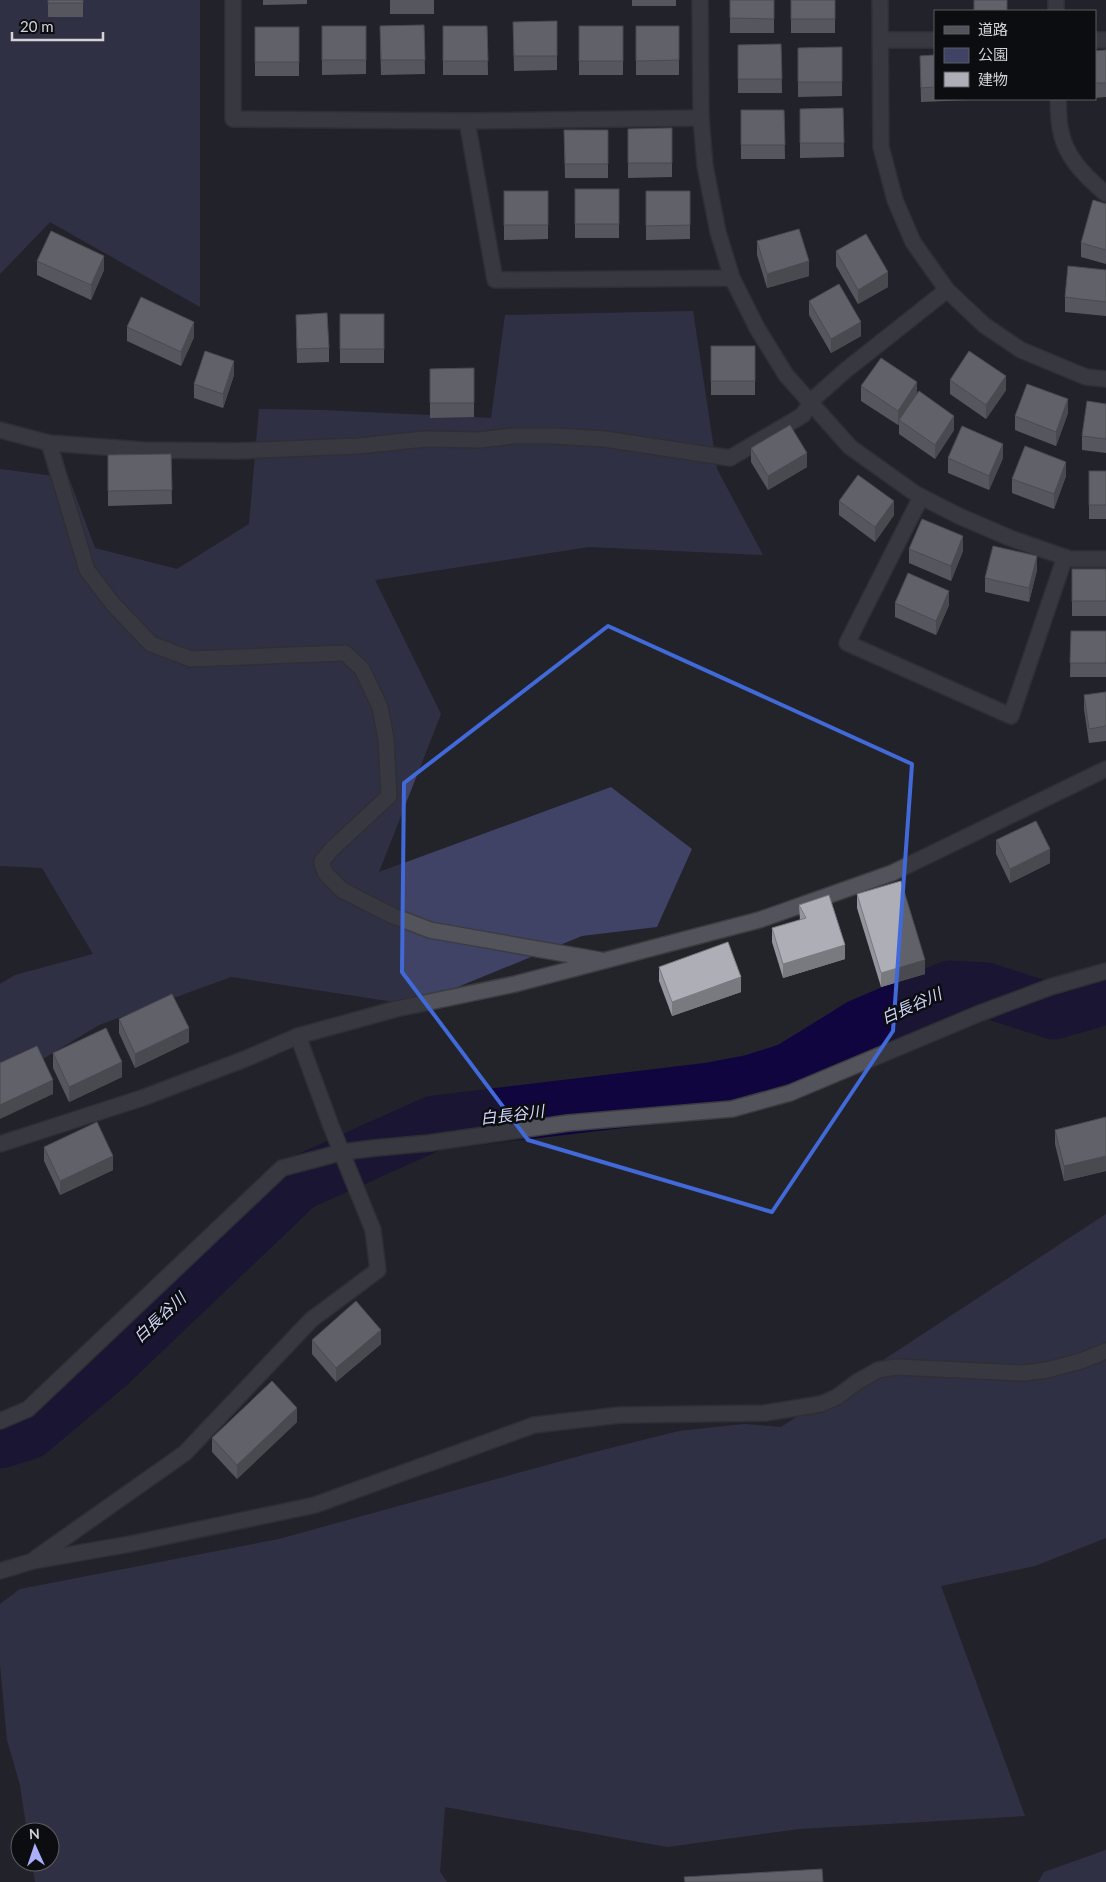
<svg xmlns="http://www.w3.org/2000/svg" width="1106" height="1882" viewBox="0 0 1106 1882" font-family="Lato,'Noto Sans JP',sans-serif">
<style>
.green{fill:#404266}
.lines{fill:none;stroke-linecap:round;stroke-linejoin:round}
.river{stroke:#10053e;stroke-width:55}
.minor-casing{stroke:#3c3d41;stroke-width:18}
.minor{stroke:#53545b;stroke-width:15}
.wall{fill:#95969d}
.shaded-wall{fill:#797a7f}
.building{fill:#adaeb6;stroke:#797a7f}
.marked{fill:none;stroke:#4169d8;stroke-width:4;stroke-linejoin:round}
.labels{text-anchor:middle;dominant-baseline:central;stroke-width:5;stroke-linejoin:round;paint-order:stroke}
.water-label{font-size:16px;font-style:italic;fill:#d2d6fb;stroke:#0c0d10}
</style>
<rect width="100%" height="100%" fill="#23232a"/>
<g class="green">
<polygon points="0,0 200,0 200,307 50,222 0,274"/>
<polygon points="693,311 717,469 763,555 589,547 375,580 441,714 379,872 611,787 692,849 657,927 582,936 414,1005 231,977 99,1025 0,1085 0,984 15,975 93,954 42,868 0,866 0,469 69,478 95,548 177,569 249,524 259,409 324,410 491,418 505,315"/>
<polygon points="1106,1214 1106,1538 1035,1566 941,1586 1025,1816 799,1829 667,1847 445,1807 440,1872 447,1882 35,1882 32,1862 50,1862 50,1832 27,1832 20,1785 7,1740 0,1664 0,1604 20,1589 279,1539 587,1454 679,1431 744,1424 781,1427"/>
<polygon points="1106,1850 1106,1882 1038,1882 1044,1872"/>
</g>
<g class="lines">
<polyline class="river" points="0,1441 29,1432 107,1366 298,1184 434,1123 710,1090 752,1082 790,1070 861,1026 950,988 986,990 1054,1012 1106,997"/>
<g class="minor-casing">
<g id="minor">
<polyline points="233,0 233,119 467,121 701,118"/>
<polyline points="700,0 701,118 705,166 718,232 732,278 757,328 786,375 850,447 916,494 959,516 1010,538 1070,559 1106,559"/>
<polyline points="880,0 881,147 895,200 913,242 947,290 984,325 1021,350 1086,377 1106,379"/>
<polyline points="1056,11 1056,0"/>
<polyline points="880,40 935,40"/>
<polyline points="1095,40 1106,40"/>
<path d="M1058 99C1059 108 1058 118 1060 127 1064 156 1084 175 1106 194"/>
<polyline points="467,121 495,280 732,278"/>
<polyline points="0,430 49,443 144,450 238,451 358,446 425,439 479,440 513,436 555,436 604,439 730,458 803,415 811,401 846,370 947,290"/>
<polyline points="49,443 87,570 112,603 151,644 191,659 345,653 362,669 380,707 386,739 389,796 332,849 322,861 322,864 326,874 342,890 391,915 430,930 600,960"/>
<polyline points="921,497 847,643 1011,716 1065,557"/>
<polyline points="0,1144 142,1098 245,1059 298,1036 396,1009 515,984 759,920 892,873 1106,769"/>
<polyline points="0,1421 28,1409 282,1168 343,1152 375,1148 429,1143 568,1123 732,1109 790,1093 978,1014 1050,987 1106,971"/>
<polyline points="36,1558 185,1453 311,1320 378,1270 373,1230 331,1126 298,1036"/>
<polyline points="0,1571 33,1561 130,1544 315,1505 534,1425 620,1415 765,1413 821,1404 837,1397 857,1382 878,1370 896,1367 1024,1373 1047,1370 1081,1361 1106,1351"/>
</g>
</g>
<use href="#minor" class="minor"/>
</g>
<g class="wall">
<rect x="48" y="0" width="35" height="17"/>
<polygon points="263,0 307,0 307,4 263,5"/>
<rect x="390" y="0" width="44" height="14"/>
<rect x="632" y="0" width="44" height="6"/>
<rect x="730" y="0" width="44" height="33"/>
<rect x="791" y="0" width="44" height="33"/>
<polygon points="557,21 557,70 514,71 513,22"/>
<polygon points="424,25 425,74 381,75 380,26"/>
<polygon points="322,26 366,26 366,74 322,75"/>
<polygon points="443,26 487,26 488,75 443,75"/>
<rect x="579" y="26" width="44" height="49"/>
<rect x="636" y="26" width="43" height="49"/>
<rect x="255" y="27" width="44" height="49"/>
<polygon points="781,44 782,93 738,93 738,45"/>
<polygon points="842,47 842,96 798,97 798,48"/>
<polygon points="1106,50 1106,97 1095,98 1095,51"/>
<polygon points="935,55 935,99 993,99 921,102 920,56"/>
<polygon points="843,108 844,157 800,158 800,109"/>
<polygon points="741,110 784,110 785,159 741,159"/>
<polygon points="672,128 672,177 628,178 628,129"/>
<polygon points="564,130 608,130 608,178 565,178"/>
<rect x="575" y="189" width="44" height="49"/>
<polygon points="504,191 548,191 548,239 504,240"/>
<polygon points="646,191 690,191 690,239 646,240"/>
<polygon points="1106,204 1106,264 1081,257 1081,243"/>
<polygon points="757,241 809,276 767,288 757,255"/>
<polygon points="836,251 888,287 858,304 836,266"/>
<polygon points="37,261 104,270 91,300 37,275"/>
<polygon points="1106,270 1106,316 1065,312 1065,297"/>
<polygon points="809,301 861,336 831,353 809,315"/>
<rect x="340" y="314" width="44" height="49"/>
<polygon points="296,315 329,348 329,362 297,363"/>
<polygon points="127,327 194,337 181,366 127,341"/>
<rect x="711" y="346" width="44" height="49"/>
<polygon points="474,368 474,417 430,418 430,369"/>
<polygon points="234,375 223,408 194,398 194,384"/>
<polygon points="950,380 1006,390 986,419 950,394"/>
<polygon points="861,386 917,393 954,430 935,459 899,434 899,424 898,425 861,401"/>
<polygon points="1106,404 1106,453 1082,450 1082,436"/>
<polygon points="1068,413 1056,446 1015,430 1015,416"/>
<polygon points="751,448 807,467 768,490 751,462"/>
<polygon points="171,454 172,504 108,506 108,455"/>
<polygon points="948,458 1003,458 989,490 948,473"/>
<rect x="1089" y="471" width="17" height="48"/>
<polygon points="1066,476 1054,509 1012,493 1012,479"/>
<polygon points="839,501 894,515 875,542 839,515"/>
<polygon points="909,549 963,551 951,581 909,563"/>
<rect x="1072" y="569" width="34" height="47"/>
<polygon points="1037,570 1029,602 985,592 985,578"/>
<polygon points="895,603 949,605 936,635 895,617"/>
<polygon points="1071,631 1106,631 1106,677 1070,677"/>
<polygon points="1106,692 1106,741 1089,743 1084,709 1084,695"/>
<polygon points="996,840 1050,863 1010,883 996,854"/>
<polygon points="857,894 925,974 881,987 857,908"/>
<polygon points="799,905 845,959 783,978 772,942 772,928 800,920"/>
<polygon points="659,967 741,992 672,1016 659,981"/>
<polygon points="119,1019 189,1042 135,1068 119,1033"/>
<polygon points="53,1053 122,1077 69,1102 53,1068"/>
<polygon points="1106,1117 1106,1171 1064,1181 1055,1144 1055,1130"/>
<polygon points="44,1147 113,1170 60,1195 44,1161"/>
<polygon points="312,1340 381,1344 336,1382 312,1354"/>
<polygon points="297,1422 237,1479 212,1452 212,1438"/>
</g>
<g class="shaded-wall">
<polygon points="104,256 104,270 91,300 91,285"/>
<polygon points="809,261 809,276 767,288 767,274"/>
<polygon points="888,272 888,287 858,304 858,290"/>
<polygon points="194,322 194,337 181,366 181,352"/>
<polygon points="861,322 861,336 831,353 831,339"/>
<polygon points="234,361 234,375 223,408 223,394"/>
<polygon points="1006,376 1006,390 986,419 986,405"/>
<polygon points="917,382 917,397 899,420 899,424 898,425 898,411"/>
<polygon points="1068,399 1068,413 1056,446 1056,432"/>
<polygon points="954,416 954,430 935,459 935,445"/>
<polygon points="1003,444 1003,458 989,490 989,476"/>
<polygon points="807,453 807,467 768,490 768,476"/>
<polygon points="1066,462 1066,476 1054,509 1054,494"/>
<polygon points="894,501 894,515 875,542 875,527"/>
<polygon points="963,536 963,551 951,581 951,566"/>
<polygon points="1037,556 1037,570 1029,602 1029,588"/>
<polygon points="949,591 949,605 936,635 936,621"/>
<polygon points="1050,849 1050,863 1010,883 1010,869"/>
<polygon points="845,945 845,959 783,978 783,964"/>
<polygon points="925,960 925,974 881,987 881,973"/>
<polygon points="741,977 741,992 672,1016 672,1002"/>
<polygon points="189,1028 189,1042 135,1068 135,1054"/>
<polygon points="122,1062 122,1077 69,1102 69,1087"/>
<polygon points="53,1080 53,1094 0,1119 0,1105"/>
<polygon points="113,1156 113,1170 60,1195 60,1181"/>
<polygon points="1106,1156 1106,1171 1064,1181 1064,1166"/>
<polygon points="381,1330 381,1344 336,1382 336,1368"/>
<polygon points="297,1408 297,1422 237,1479 237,1465"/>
</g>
<g class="building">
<rect x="48" y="0" width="35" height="3"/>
<polygon points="730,0 774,0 774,19 730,18"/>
<rect x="791" y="0" width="44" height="19"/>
<rect x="974" y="0" width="33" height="11"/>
<polygon points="557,21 557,56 514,56 513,22"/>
<polygon points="424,25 425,60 381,60 380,26"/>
<rect x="322" y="26" width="44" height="34"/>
<polygon points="443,26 487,26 488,61 443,61"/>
<rect x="579" y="26" width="44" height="35"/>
<polygon points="636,26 679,26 679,60 636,61"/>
<rect x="255" y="27" width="44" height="35"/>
<polygon points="781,44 782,79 738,79 738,45"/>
<polygon points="842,47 842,82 798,82 798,48"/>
<polygon points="1106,50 1106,83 1095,83 1095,51"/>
<polygon points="935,55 935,87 921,88 920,56"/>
<polygon points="843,108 844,143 800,143 800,109"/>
<polygon points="741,110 784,110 785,145 741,145"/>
<polygon points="672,128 672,163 628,163 628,129"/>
<polygon points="564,130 608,130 608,164 565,164"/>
<rect x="575" y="189" width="44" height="35"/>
<rect x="504" y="191" width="44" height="34"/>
<polygon points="646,191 690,191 690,225 646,226"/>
<polygon points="1093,200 1106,204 1106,250 1081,243"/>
<polygon points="799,229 809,261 767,274 757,241"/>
<polygon points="51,231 104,256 91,285 37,261"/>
<polygon points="866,234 888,272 858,290 836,251"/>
<polygon points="1068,266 1106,270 1106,302 1065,297"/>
<polygon points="839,284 861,322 831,339 809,301"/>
<polygon points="141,297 194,322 181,352 127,327"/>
<polygon points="327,313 329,348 297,349 296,315"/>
<rect x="340" y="314" width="44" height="35"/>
<rect x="711" y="346" width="44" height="35"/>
<polygon points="205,351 234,361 223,394 194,384"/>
<polygon points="969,351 1006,376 986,405 950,380"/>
<polygon points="881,358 917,382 898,411 861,386"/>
<polygon points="474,368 474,403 430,403 430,369"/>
<polygon points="1027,384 1068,399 1056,432 1015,416"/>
<polygon points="919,391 954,416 935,445 899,420"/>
<polygon points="1087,401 1106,404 1106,439 1082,436"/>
<polygon points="790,425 807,453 768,476 751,448"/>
<polygon points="962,426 1003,444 989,476 948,458"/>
<polygon points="1025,446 1066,462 1054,494 1012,479"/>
<polygon points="171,454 172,490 108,491 108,455"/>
<rect x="1089" y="471" width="17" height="34"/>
<polygon points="858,475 894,501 875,527 839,501"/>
<polygon points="922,519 963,536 951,566 909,549"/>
<polygon points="993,546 1037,556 1029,588 985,578"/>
<rect x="1072" y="569" width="34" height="32"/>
<polygon points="908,573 949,591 936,621 895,603"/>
<polygon points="1071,631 1106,631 1106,663 1070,663"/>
<polygon points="1106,692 1106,726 1089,729 1084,695"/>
<polygon points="1036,821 1050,849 1010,869 996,840"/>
<polygon points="901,881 925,960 881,973 857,894"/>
<polygon points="829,895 845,945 783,964 772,928 806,918 799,905"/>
<polygon points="728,942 741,977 672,1002 659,967"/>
<polygon points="172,994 189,1028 135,1054 119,1019"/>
<polygon points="106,1028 122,1062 69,1087 53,1053"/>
<polygon points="37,1046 53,1080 0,1105 0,1063"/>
<polygon points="1106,1117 1106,1156 1064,1166 1055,1130"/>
<polygon points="97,1122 113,1156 60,1181 44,1147"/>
<polygon points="356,1301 381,1330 336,1368 312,1340"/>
<polygon points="272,1381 297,1408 237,1465 212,1438"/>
<polygon points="822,1869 823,1882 685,1882 684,1877"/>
</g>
<path d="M0 0H1106V1882H0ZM608 626 912 764 893 1031 772 1212 528 1140 402 972 404 783Z" fill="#23232a" fill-opacity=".55" fill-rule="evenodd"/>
<path class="marked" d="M608 626 912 764 893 1031 772 1212 528 1140 402 972 404 783Z"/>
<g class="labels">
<g class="water-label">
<text transform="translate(911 1005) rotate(-24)">白長谷川</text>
<text transform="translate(512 1114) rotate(-7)">白長谷川</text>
<text transform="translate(159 1317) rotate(-43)">白長谷川</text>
</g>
</g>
<rect x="934" y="10" width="162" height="90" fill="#0c0d10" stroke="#5b5c60"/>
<rect x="944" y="26" width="25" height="8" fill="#53545b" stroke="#5b5c60"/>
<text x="978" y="35" font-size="15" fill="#d2d3d7">道路</text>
<rect x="944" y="48" width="25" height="15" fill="#404266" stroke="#5b5c60"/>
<text x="978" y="60" font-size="15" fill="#d2d3d7">公園</text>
<rect x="944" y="72" width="25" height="15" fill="#adaeb6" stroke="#5b5c60"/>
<text x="978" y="85" font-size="15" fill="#d2d3d7">建物</text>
<g transform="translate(35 1847) rotate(357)"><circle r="24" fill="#0c0d10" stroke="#5b5c60"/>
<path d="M0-4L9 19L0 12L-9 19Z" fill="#abaffb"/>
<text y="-8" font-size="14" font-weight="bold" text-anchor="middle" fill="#d2d3d7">N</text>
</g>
<path d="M12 32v8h91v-8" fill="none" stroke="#d2d3d7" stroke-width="2.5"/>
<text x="20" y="32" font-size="15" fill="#d2d3d7" stroke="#0c0d10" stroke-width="4" paint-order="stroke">20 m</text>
</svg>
